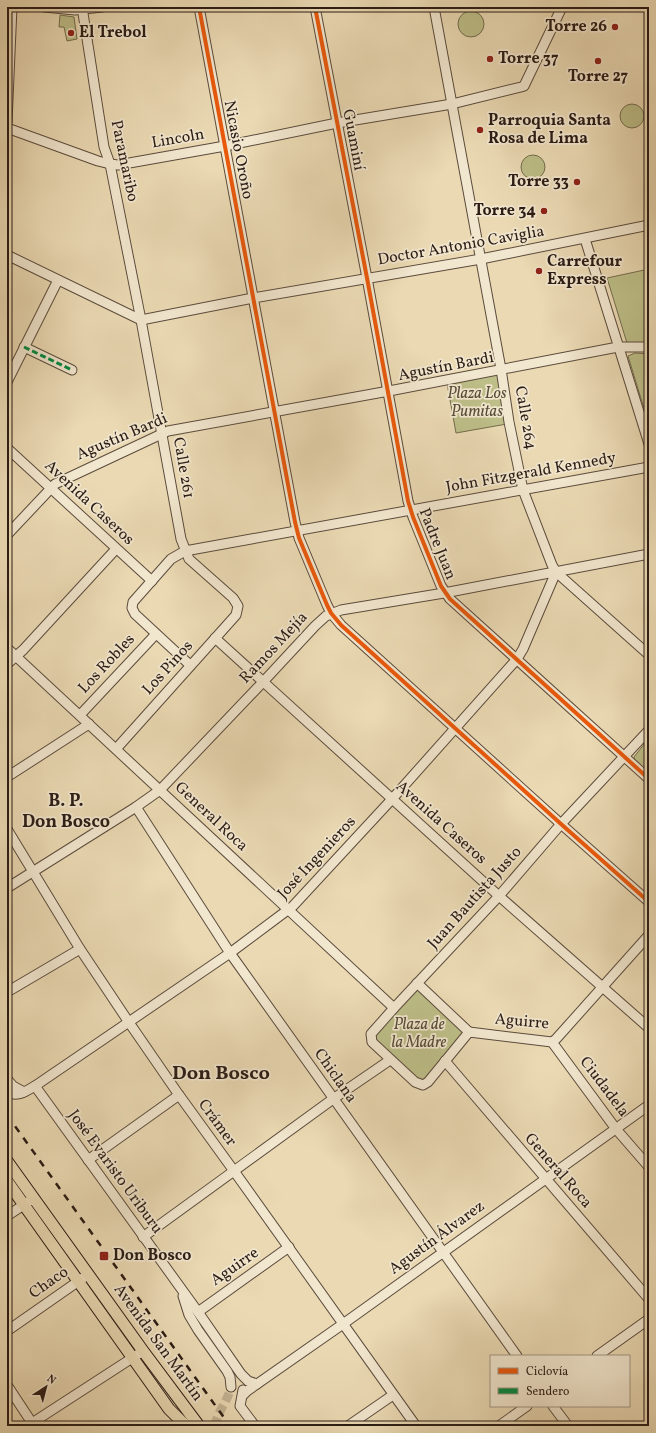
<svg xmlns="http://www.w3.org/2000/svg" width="656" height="1433" viewBox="0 0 656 1433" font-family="Vollkorn,serif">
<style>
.green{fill:#bdbe88;stroke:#746d4e}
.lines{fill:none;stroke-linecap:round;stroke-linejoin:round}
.minor-tunnel{stroke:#c4b393;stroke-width:9;stroke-dasharray:9 4.5;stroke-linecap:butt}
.minor-casing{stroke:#5b4b3c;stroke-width:11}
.major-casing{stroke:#2b1c15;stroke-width:13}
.minor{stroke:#f1e6ce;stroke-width:9}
.major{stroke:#ead9b3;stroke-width:11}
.rail{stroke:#2b1c15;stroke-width:2.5;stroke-dasharray:7 7;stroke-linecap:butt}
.quiet{stroke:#00873e;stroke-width:3;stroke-dasharray:6 3;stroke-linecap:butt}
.cycleway-casing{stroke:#f1e6ce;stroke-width:6}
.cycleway{stroke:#e8590c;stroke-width:4}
.poi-dot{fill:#8f2418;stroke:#f1e6ce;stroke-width:1.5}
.labels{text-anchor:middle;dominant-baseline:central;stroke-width:3.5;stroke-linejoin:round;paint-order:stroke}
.poi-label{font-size:16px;font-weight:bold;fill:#2b1c15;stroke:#f1e6ce;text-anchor:start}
.street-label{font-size:16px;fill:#2b1c15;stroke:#f1e6ce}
.park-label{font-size:16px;font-style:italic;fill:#574d38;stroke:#f1e6ce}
.quarter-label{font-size:18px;font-weight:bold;fill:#2b1c15;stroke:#f1e6ce}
.district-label{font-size:20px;font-weight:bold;fill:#2b1c15;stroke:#f1e6ce}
</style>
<rect width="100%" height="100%" fill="#ead9b3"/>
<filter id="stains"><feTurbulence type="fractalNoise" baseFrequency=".005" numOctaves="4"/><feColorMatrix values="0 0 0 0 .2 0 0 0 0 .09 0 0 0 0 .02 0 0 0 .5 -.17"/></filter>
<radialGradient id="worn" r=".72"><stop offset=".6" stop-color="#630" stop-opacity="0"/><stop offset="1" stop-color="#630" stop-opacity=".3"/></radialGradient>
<g class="green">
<circle cx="471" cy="24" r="13"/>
<polygon points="60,15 74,17 77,39 67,41 64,27 59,27"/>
<circle cx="632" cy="116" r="12"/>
<circle cx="533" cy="167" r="12"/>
<polygon points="649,269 649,344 627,343 607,278"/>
<polygon points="635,353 649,354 649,425 628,356"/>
<polygon points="498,374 507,424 456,433 447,383"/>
<polygon points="649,738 649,773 635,761 634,757"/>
<polygon points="417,983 469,1032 426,1084 390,1060 371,1034"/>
</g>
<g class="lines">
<path class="minor-tunnel" d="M215 1426C217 1412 228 1401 231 1387"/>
<g class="minor-casing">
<g id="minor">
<polyline points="44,7 75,10 102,7"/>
<polyline points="82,7 104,147 110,164 141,320 181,539 189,559 233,598 238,606 236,615 116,749"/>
<polyline points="199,7 295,522 299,538 327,605 331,613 341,625 561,824 649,902"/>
<polyline points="315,7 367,278 408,501 413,517 441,586 450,599 649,779"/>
<polyline points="434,7 501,369 509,422 523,490 552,565 556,572 649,655"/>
<polyline points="7,122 12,7"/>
<polyline points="7,128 98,161 110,164 118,165 225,146 337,123 452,104 521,87 524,86 562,7"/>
<polyline points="585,239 649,444"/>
<polyline points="7,255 141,320 253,298 481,259 649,225"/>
<polyline points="24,347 72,370"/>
<polyline points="7,382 58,280"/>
<polyline points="7,448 152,581"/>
<polyline points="7,535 55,484 168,431 389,391 618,347 649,347"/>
<polyline points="215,638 499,896 649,1028"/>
<polyline points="7,648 394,1008"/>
<polyline points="7,664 23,650 116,549"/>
<polyline points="190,665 135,614 132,608 133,602 171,559 185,551 649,467"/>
<polyline points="80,715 156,634"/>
<polyline points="649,730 561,824 499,896 394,1008 371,1034 372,1042 415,1082 423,1085 428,1082 469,1032 552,1042 556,1039 649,935"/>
<polyline points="7,777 89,724"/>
<polyline points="136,807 230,953 517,1356"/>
<polyline points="7,829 80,949 128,1021 179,1095 234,1171 416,1426"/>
<polyline points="7,888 136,807 160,790 263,682 315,626 326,616 341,610 444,593 649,554"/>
<polyline points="417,983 469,1032"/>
<polyline points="7,992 80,949"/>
<polyline points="552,1042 616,1129 649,1167"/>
<polyline points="445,1061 649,1299"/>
<polyline points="7,1079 13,1086 24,1092"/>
<polyline points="35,1086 198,1312 241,1374 248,1381 257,1384"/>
<path d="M7 1092C17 1098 26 1091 35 1086L230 953 293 906 393 798 517 659 523 649 556 572"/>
<polyline points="88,1160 179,1095"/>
<polyline points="7,1216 34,1198"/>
<polyline points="143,1237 333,1099 390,1060"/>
<polyline points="183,1296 189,1315 198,1330 227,1371 230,1377 231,1387"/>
<polyline points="198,1312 289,1247"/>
<polyline points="7,1331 83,1278"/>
<polyline points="597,1356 649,1319"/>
<polyline points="7,1385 34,1426"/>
<polyline points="243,1390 240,1406 255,1426"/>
<polyline points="243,1395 247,1391 343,1324 649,1105"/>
<polyline points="553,1406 568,1426"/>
<polyline points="32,1423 143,1351"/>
<polyline points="348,1426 393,1395"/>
<polyline points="499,1426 527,1406"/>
</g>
</g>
<g class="major-casing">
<g id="major">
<polyline points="7,1161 143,1351 199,1426"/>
<polyline points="7,1181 169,1409 186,1426"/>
</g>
</g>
<use href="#minor" class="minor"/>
<use href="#major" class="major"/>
<polyline class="rail" points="7,1115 230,1426"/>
<polyline class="quiet" points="24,347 72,370"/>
<g class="cycleway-casing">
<g id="cycleway">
<polyline points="199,7 295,522 299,538 327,605 331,613 341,625 561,824 649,902"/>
<polyline points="315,7 367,278 408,501 413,517 441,586 450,599 649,779"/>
</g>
</g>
<use href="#cycleway" class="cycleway"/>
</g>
<g class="poi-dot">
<circle cx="615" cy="27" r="4"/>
<circle cx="71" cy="33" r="4"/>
<circle cx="490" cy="59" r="4"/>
<circle cx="598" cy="61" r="4"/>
<circle cx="480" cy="130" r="4"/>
<circle cx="577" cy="182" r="4"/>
<circle cx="544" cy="211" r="4"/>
<circle cx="539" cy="271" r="4"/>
<rect x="99" y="1251" width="10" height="10" rx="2"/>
</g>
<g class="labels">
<g class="poi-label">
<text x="607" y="27" text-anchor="end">Torre 26</text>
<text x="79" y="33">El Trebol</text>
<text x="498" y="59">Torre 37</text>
<text x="598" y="77" text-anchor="middle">Torre 27</text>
<text x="488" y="121">Parroquia Santa<tspan x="488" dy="18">Rosa de Lima</tspan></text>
<text x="569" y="182" text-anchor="end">Torre 33</text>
<text x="536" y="211" text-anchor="end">Torre 34</text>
<text x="547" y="262">Carrefour<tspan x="547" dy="18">Express</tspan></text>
<text x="113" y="1256">Don Bosco</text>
</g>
<g class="street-label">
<text transform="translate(178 139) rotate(-10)">Lincoln</text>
<text transform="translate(353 140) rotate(79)">Guaminí</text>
<text transform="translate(238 150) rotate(79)">Nicasio Oroño</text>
<text transform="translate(124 161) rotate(78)">Paramaribo</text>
<text transform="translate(461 246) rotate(-10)">Doctor Antonio Caviglia</text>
<text transform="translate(446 367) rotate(-11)">Agustín Bardi</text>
<text transform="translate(525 418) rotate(80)">Calle 264</text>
<text transform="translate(122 437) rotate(-23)">Agustín Bardi</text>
<text transform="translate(183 468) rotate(80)">Calle 261</text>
<text transform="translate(531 473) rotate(-10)">John Fitzgerald Kennedy</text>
<text transform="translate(89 503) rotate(43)">Avenida Caseros</text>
<text transform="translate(437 544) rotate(68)">Padre Juan</text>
<text transform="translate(274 648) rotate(-47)">Ramos Mejía</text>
<text transform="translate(107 664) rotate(-47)">Los Robles</text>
<text transform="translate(168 668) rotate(-48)">Los Pinos</text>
<text transform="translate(211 817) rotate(43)">General Roca</text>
<text transform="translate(441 823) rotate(42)">Avenida Caseros</text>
<text transform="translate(317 858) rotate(-47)">José Ingenieros</text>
<text transform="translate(475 898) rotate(-48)">Juan Bautista Justo</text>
<text transform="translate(522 1022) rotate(5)">Aguirre</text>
<text transform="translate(335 1076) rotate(55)">Chiclana</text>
<text transform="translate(604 1087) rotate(53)">Ciudadela</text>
<text transform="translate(217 1123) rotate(54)">Crámer</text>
<text transform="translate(558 1171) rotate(49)">General Roca</text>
<text transform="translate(115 1172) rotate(54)">José Evaristo Uriburu</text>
<text transform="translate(437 1238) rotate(-36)">Agustín Álvarez</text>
<text transform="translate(235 1267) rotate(-35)">Aguirre</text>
<text transform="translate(49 1283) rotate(-35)">Chaco</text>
<text transform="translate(158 1343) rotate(54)">Avenida San Martín</text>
</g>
<g class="park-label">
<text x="477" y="394">Plaza Los<tspan x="477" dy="18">Pumitas</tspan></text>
<text x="419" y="1025">Plaza de<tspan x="419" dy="18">la Madre</tspan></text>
</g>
<g class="quarter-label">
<text x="66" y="801">B. P.<tspan x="66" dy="21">Don Bosco</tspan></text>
</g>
<g class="district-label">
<text x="221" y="1074">Don Bosco</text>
</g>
</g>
<rect width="656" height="1433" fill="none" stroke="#ead9b3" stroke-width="24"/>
<rect x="8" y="8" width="640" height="1417" fill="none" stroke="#2b1c15" stroke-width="2"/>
<rect x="12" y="12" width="632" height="1409" fill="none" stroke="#2b1c15"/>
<rect x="490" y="1355" width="140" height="52" fill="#f1e6ce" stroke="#a29584"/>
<rect x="498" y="1368" width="20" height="6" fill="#e8590c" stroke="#a29584"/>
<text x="526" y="1375" font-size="12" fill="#2b1c15">Ciclovía</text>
<rect x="498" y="1388" width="20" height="6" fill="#00873e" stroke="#a29584"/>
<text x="526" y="1395" font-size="12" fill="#2b1c15">Sendero</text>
<g transform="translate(46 1387) rotate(36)" stroke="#f1e6ce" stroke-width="3" paint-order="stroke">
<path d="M0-3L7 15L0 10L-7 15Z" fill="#2b1c15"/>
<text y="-6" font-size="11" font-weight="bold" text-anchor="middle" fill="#2b1c15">N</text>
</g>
<rect width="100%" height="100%" filter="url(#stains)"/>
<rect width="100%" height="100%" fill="url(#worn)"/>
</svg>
